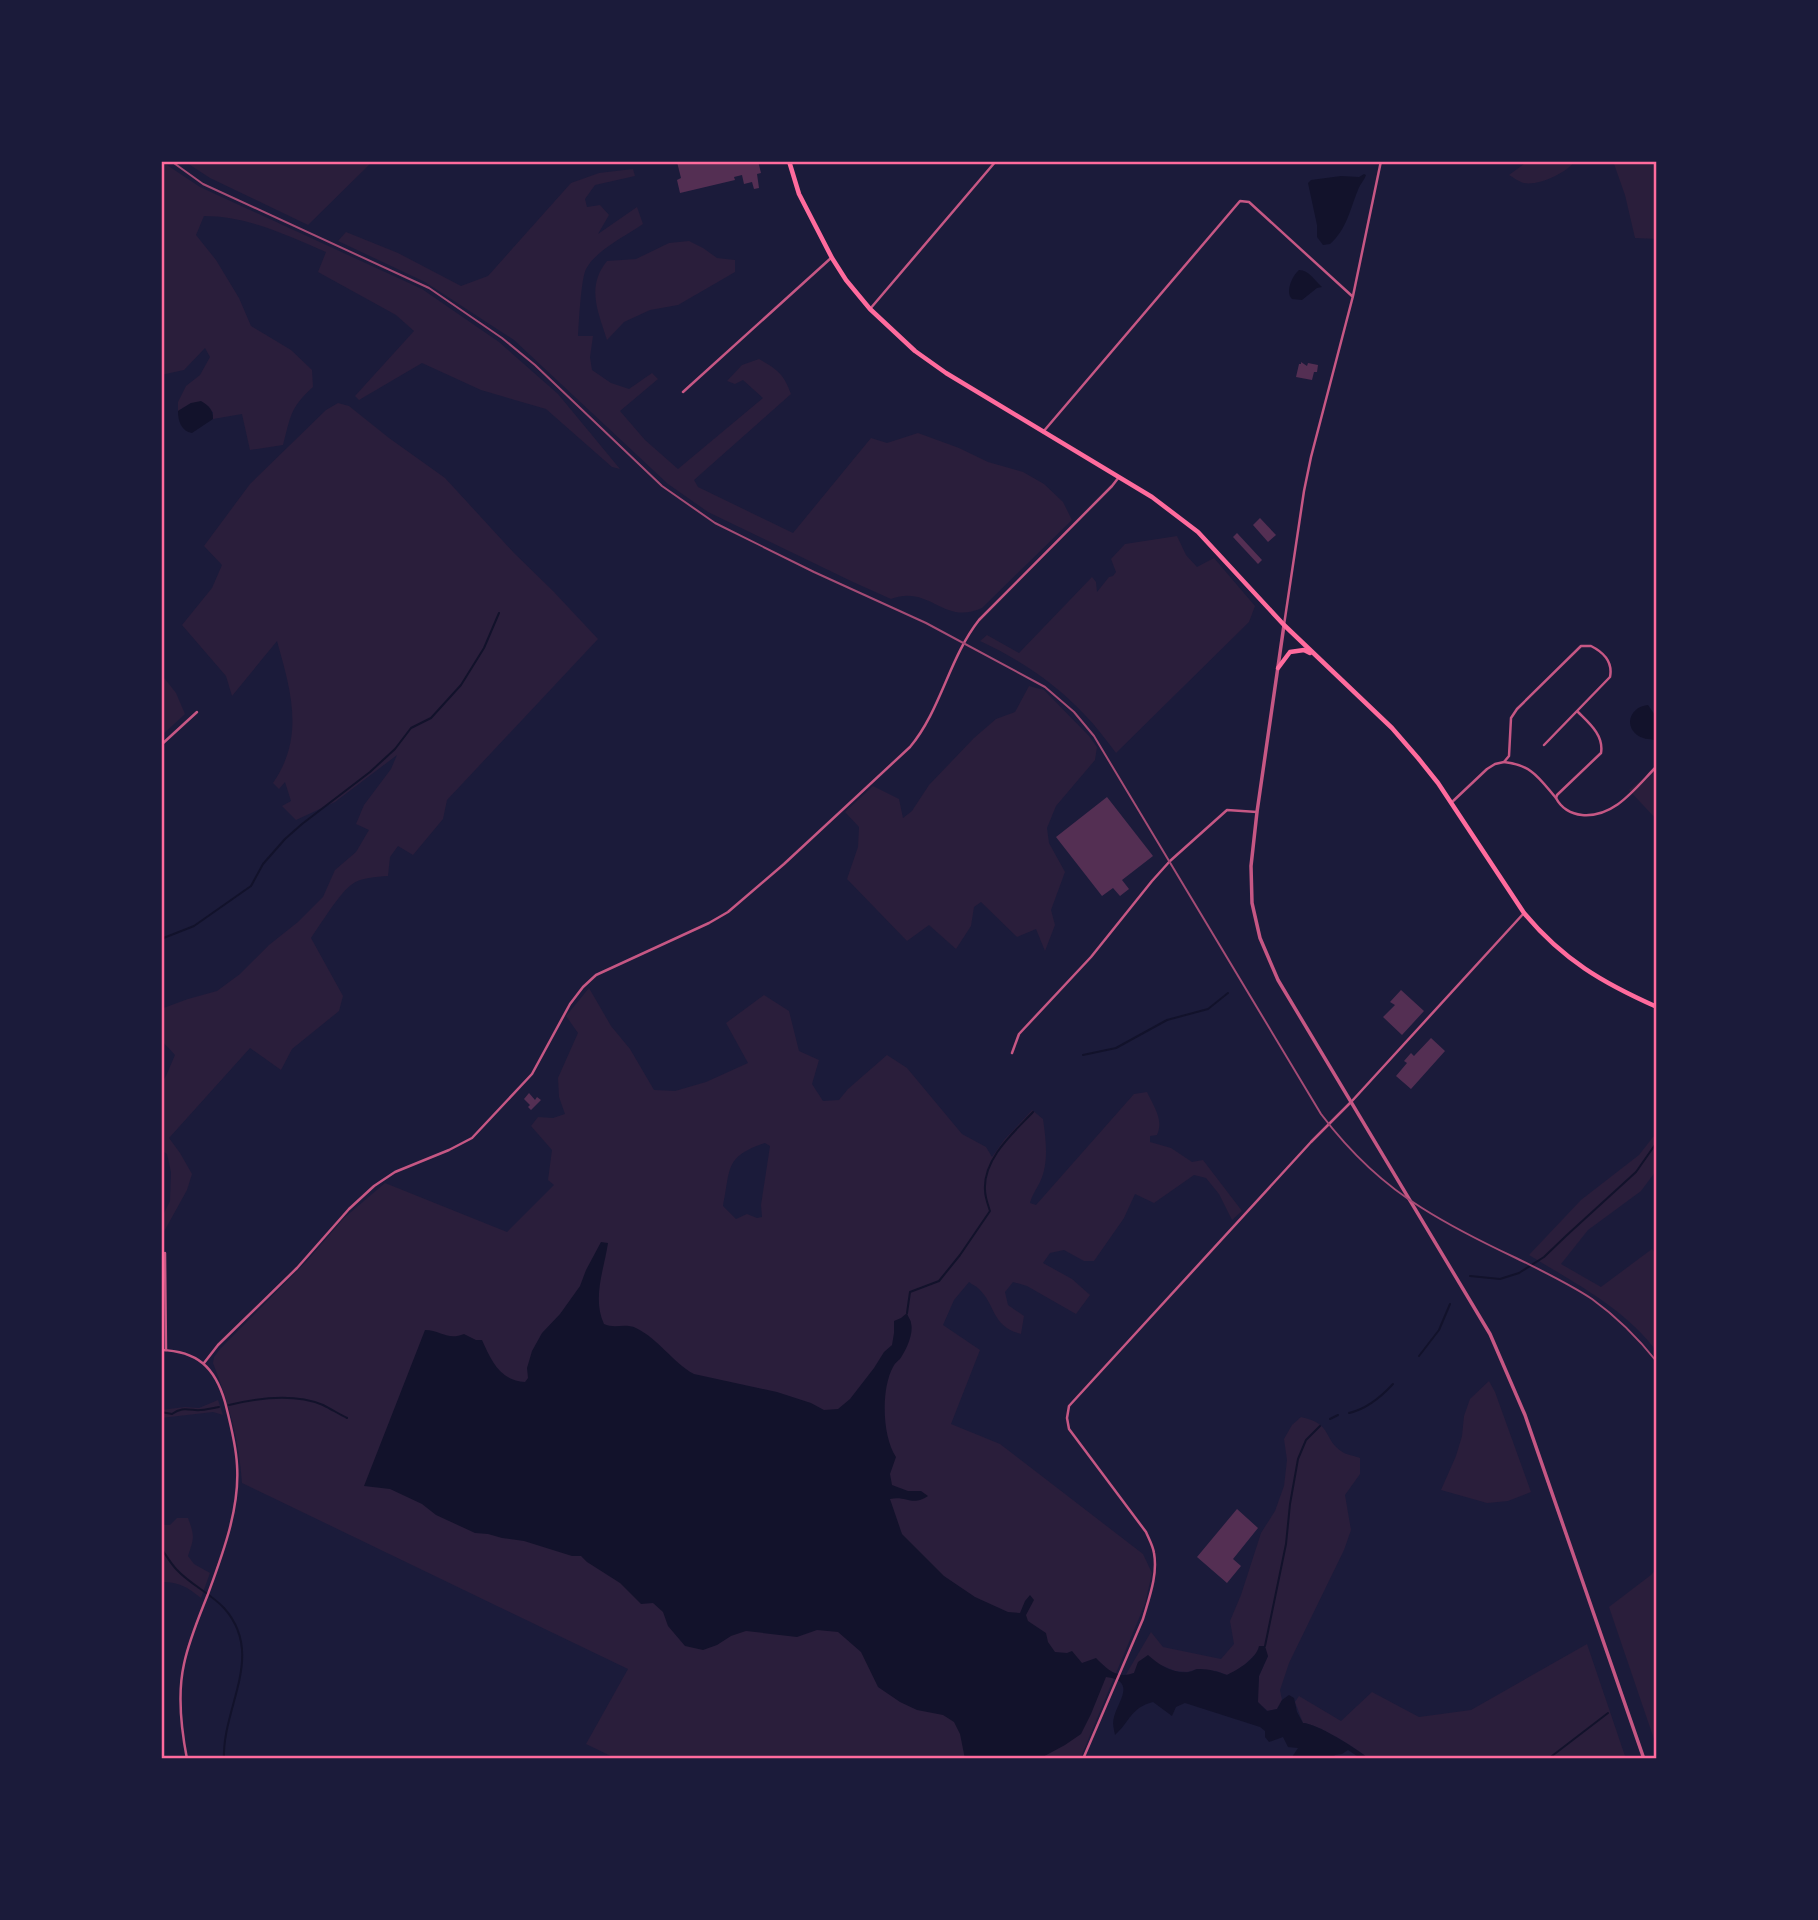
<svg xmlns="http://www.w3.org/2000/svg" width="1818" height="1920" viewBox="0 0 1818 1920" font-family="Karla,sans-serif">
<style>
.green{fill:#2a1e3b;fill-rule:evenodd}
.water{fill:#12122b}
.lines{fill:none;stroke-linecap:round;stroke-linejoin:round}
.stream{stroke:#12122b;stroke-width:2}
.building{fill:#542f53}
.minor{stroke:#c65784;stroke-width:2.5}
.tertiary{stroke:#c65784;stroke-width:3.5}
.primary{stroke:#ff6b9d;stroke-width:4.5}
.rail{stroke:#a44b75;stroke-width:2}
.neatline{fill:none;stroke:#ff6b9d;stroke-width:2.5}
</style>
<rect width="100%" height="100%" fill="#1b1b3a"/>
<g class="green">
<path d="M161 161 200 187 422 289 499 342 558 394 620 469 612 467 546 409 481 390 422 363 359 400 355 396 414 331 396 315 318 272 326 252C287 235 247 216 204 216L196 235 216 260 239 298 251 326 291 350 312 370 313 387C290 408 291 415 283 445L250 450 242 414 213 419V412L191 403 178 411V402L186 386 200 375 210 357 205 348 184 370 161 375Z"/>
<polygon points="184,161 373,161 308,225 210,178"/>
<path d="M1528 161H1575C1567 173 1538 186 1524 183 1519 182 1513 177 1509 175Z"/>
<polygon points="1613,161 1657,161 1657,239 1635,238 1625,195"/>
<path d="M633 169 635 176 595 185 585 199 587 207 600 205 609 215 598 234 637 207 643 224C627 235 595 251 586 269 581 279 579 321 578 336H593L590 357 592 370 611 383 629 389 652 373 658 379 620 411 645 440 678 469 763 398 743 380 735 384 727 381 742 365 759 359C777 369 784 374 791 394L694 480 698 487 793 533 871 438 887 443 918 433 959 448 988 462 1023 472 1044 484 1063 502 1072 520 982 608C943 626 930 584 891 599L853 582 708 512 668 484 514 340 425 282 338 241 346 232 398 253 461 286 488 276 571 183 599 173Z"/>
<path d="M689 241 703 248 717 258 735 260V272L678 305 650 310 624 322 607 340C598 311 586 287 607 261L636 259 669 243Z"/>
<path d="M338 403 349 406 389 438 445 478 514 553 553 591 598 639 447 800 443 819 413 855 398 846 390 857 388 876C376 877 361 877 351 885 339 894 320 925 311 938L343 996 339 1011 292 1049 281 1070 250 1048 169 1138 180 1153 192 1174 187 1190 161 1237V1219L170 1201 171 1172 167 1154 161 1150V1083L166 1076 175 1055 161 1040V1009L188 999 217 991 240 974 269 945 298 922 323 897 335 870 356 852 369 830 356 824 364 805 391 769 397 755 335 802 296 820 282 806 291 801 285 782 279 789 273 783C305 737 291 691 277 641L232 696 226 676 182 625 212 588 222 565 204 546 250 484 326 410Z"/>
<path d="M1177 536 1186 555 1197 567 1214 558 1255 606 1249 622 1116 753C1106 740 1096 726 1084 714 1055 683 1019 659 980 641L987 635 1019 653 1092 577 1096 582 1097 592 1109 577 1113 576 1116 572 1111 559 1125 544Z"/>
<polygon points="161,674 176,693 185,714 161,736"/>
<polygon points="1029,686 1044,690 1089,736 1097,747 1095,760 1056,806 1047,828 1049,843 1065,872 1051,910 1055,925 1045,951 1036,929 1017,937 981,902 974,907 971,926 956,949 929,925 907,941 847,879 858,847 859,827 845,812 873,786 899,799 903,818 912,811 929,785 974,738 996,719 1015,712"/>
<polygon points="1657,768 1657,820 1629,790"/>
<path d="M589 988 611 1026 630 1049 654 1090 675 1091 706 1082 748 1063 726 1023 764 995 789 1011 799 1051 819 1060 812 1084 823 1101 839 1100 848 1089 887 1055 907 1068 962 1134 986 1147 992 1157 1004 1140 1032 1110 1043 1119C1046 1140 1049 1163 1040 1182 1036 1190 1032 1195 1030 1203L1036 1205 1134 1094 1147 1092C1154 1107 1164 1120 1157 1135L1150 1136V1142L1171 1148 1192 1162 1203 1160 1242 1211 1232 1220 1219 1194 1206 1178 1194 1175 1154 1203 1135 1194 1124 1218 1094 1261H1084L1064 1250 1050 1253 1043 1263 1072 1279 1090 1295 1076 1314 1027 1286 1013 1282 1005 1292 1008 1305 1024 1316 1021 1334C991 1326 996 1305 979 1289 979 1288 970 1283 969 1282L954 1300 943 1325 980 1350 951 1424 1000 1444 1143 1554 1152 1573 1145 1604 1080 1759H617L586 1744 628 1669 242 1483C239 1439 229 1404 213 1363L214 1357 220 1349 307 1261 344 1218 385 1183 507 1232 554 1185 548 1180 552 1150 531 1126 538 1117 553 1118 565 1114 559 1097 558 1078 578 1033 566 1016ZM765 1143 770 1146 761 1205 762 1217 757 1218 747 1214 736 1219 723 1206C731 1168 724 1157 765 1143Z"/>
<path d="M1657 1132 1656 1171 1641 1191 1588 1230 1561 1264 1601 1287 1652 1249 1657 1255V1352C1626 1309 1573 1282 1529 1255L1581 1200 1639 1155Z"/>
<polygon points="1489,1381 1495,1392 1531,1492 1508,1501 1487,1503 1441,1490 1456,1456 1462,1436 1464,1416 1470,1399"/>
<polygon points="218,1400 223,1415 213,1412 161,1418 161,1410 185,1407 199,1408"/>
<path d="M1301 1417C1334 1424 1322 1440 1344 1453 1348 1455 1355 1456 1360 1458V1474L1345 1495 1351 1530 1344 1550 1289 1663 1280 1690 1282 1700 1277 1709 1268 1711 1257 1702 1259 1676 1268 1656 1258 1652 1239 1670 1227 1675 1216 1671 1198 1669 1187 1672 1175 1671 1158 1664 1139 1662 1134 1673 1125 1676 1151 1632 1163 1647 1221 1659 1234 1644 1230 1621 1241 1595 1261 1533 1275 1511 1284 1486 1287 1460 1284 1439 1292 1425Z"/>
<path d="M177 1518H188C195 1537 194 1538 188 1556L194 1564 210 1573 201 1598C187 1587 180 1582 161 1582V1525H170Z"/>
<polygon points="1657,1568 1657,1748 1609,1607 1651,1575"/>
<path d="M1587 1644 1626 1759H1369C1358 1749 1316 1723 1303 1723L1295 1702 1299 1696 1341 1721 1372 1692 1419 1717 1471 1710Z"/>
</g>
<g class="water">
<path d="M1364 174 1366 175C1364 181 1360 184 1358 190 1350 209 1347 229 1330 244L1323 245 1317 237V225L1308 183 1311 180 1341 176 1359 177Z"/>
<path d="M1299 270C1309 270 1315 281 1322 287L1317 288 1302 300 1292 299C1285 292 1292 276 1299 270Z"/>
<path d="M201 401C209 406 213 409 213 419L192 433C181 431 178 421 178 411L191 403Z"/>
<path d="M1648 705 1657 718V739L1655 740C1649 739 1642 739 1637 735 1623 724 1632 706 1648 705Z"/>
<path d="M601 1242 608 1243C604 1270 592 1298 604 1324 614 1329 625 1323 636 1328 659 1339 672 1362 694 1374L777 1392 811 1403 824 1410 838 1409 850 1399 874 1368 884 1352 892 1345 894 1333V1321L901 1318 907 1313C908 1317 911 1320 911 1323 914 1334 906 1350 900 1359 897 1362 894 1364 893 1367 881 1389 882 1436 896 1457L890 1474 892 1485 908 1491H921L928 1496C912 1507 906 1495 890 1499L902 1534 944 1576 975 1597 1008 1612 1020 1613 1025 1601 1030 1595 1034 1600 1026 1615 1028 1621 1046 1633 1048 1642 1055 1652 1067 1653 1072 1651 1082 1663 1096 1658C1108 1670 1117 1679 1134 1673L1138 1662 1148 1655C1159 1665 1173 1674 1189 1672 1195 1671 1193 1669 1200 1669 1209 1669 1219 1672 1227 1675 1239 1669 1256 1659 1259 1646H1265L1268 1656 1259 1676 1258 1702 1267 1711 1277 1709 1282 1700 1289 1695 1294 1698 1297 1712 1303 1723C1316 1723 1358 1749 1369 1759L1360 1758 1348 1750 1342 1754 1335 1755 1332 1759H1311L1307 1757 1301 1759H1293L1292 1757 1298 1748 1288 1747 1283 1737 1269 1742 1265 1737V1731L1260 1727 1185 1703 1176 1707 1172 1716 1153 1702C1130 1708 1130 1722 1115 1735 1114 1729 1112 1724 1114 1717 1118 1701 1137 1681 1106 1677L1091 1714 1081 1734 1065 1745 1039 1759H965L960 1734 954 1722 943 1715 917 1710 900 1702 878 1687 861 1652 838 1632 817 1630 797 1637 746 1631 731 1636 717 1645 703 1650 685 1646 668 1626 663 1612 653 1603 641 1604 620 1583 587 1562 581 1556H572L524 1541 502 1538 488 1534 475 1533 436 1515 422 1504 390 1489 364 1486 425 1330C441 1330 447 1341 464 1334L476 1340H482C491 1360 500 1381 525 1382L528 1378 527 1368 532 1351 542 1333 560 1314 580 1286 586 1270Z"/>
</g>
<g class="lines">
<g class="stream">
<polyline points="161,939 194,926 251,886 263,864 285,839 302,824 370,772 395,749 411,728 431,718 461,685 484,648 499,613"/>
<polyline points="1083,1055 1116,1048 1167,1020 1208,1009 1228,993"/>
<polyline points="1470,1276 1500,1279 1519,1273 1544,1257 1567,1235 1636,1172 1657,1142"/>
<path d="M907 1313 910 1292 939 1281 960 1255 990 1211C988 1205 985 1197 985 1190 983 1159 1013 1133 1033 1112"/>
<polyline points="1419,1356 1439,1330 1450,1304"/>
<path d="M229 1405C258 1398 294 1393 323 1405 331 1409 339 1414 347 1418"/>
<path d="M161 1412 172 1414C180 1408 185 1409 195 1410 203 1411 212 1408 219 1407"/>
<path d="M1349 1413C1367 1409 1381 1397 1393 1384"/>
<polyline points="1330,1419 1338,1415"/>
<path d="M161 1548C166 1555 171 1564 177 1570 191 1585 210 1593 224 1608 266 1655 222 1707 224 1759"/>
<polyline points="1265,1646 1286,1544 1290,1504 1298,1459 1306,1440 1320,1426"/>
<polyline points="1548,1759 1608,1713"/>
</g>
</g>
<g class="building">
<polygon points="681,161 730,161 731,163 738,161 758,161 761,173 757,174 759,188 754,189 752,182 744,184 742,175 734,177 735,180 680,193 677,180 681,178 677,162"/>
<polygon points="1301,362 1307,366 1308,363 1318,365 1317,372 1314,372 1312,380 1296,377 1299,364 1301,364"/>
<polygon points="1260,518 1276,535 1268,542 1253,525"/>
<polygon points="1237,533 1262,560 1258,564 1233,537"/>
<polygon points="1107,797 1153,856 1122,880 1129,889 1120,896 1113,888 1102,896 1056,837"/>
<polygon points="1401,990 1424,1011 1402,1035 1383,1017 1395,1005 1390,1002"/>
<polygon points="1431,1038 1445,1051 1411,1089 1396,1076 1407,1063 1404,1061 1411,1053 1414,1056"/>
<polygon points="529,1093 535,1100 537,1097 541,1100 531,1110 528,1107 530,1105 524,1099"/>
<polygon points="1237,1509 1258,1528 1233,1559 1241,1566 1227,1583 1197,1557"/>
</g>
<g class="lines">
<g class="minor">
<polyline points="870,309 996,161"/>
<polyline points="683,392 831,258"/>
<polyline points="1043,432 1240,201 1249,202 1352,296"/>
<polyline points="1284,625 1304,491 1311,457 1353,296 1381,161"/>
<path d="M1578 712C1589 723 1604 735 1601 753L1557 795 1556 798C1561 808 1571 814 1582 815 1615 818 1636 787 1657 766"/>
<polyline points="161,745 197,712"/>
<path d="M1504 762C1532 765 1539 778 1556 798"/>
<path d="M1451 803 1487 769 1495 764 1504 762 1509 756 1511 718 1517 709 1581 646H1591C1603 652 1613 662 1610 677L1544 745"/>
<polyline points="1012,1053 1019,1034 1091,957 1152,881 1170,861 1227,810 1257,812"/>
<polyline points="165,1253 166,1350"/>
<path d="M161 1350C197 1351 215 1367 225 1402 230 1422 236 1444 237 1465 240 1508 223 1553 208 1594 199 1617 189 1640 184 1664 177 1695 181 1728 187 1759"/>
<path d="M204 1363 218 1345 297 1268 349 1209 374 1186 395 1172 449 1150 472 1138 532 1074 570 1004 583 987 596 975 709 923 728 912 784 864 910 747C941 710 949 658 979 620L1112 486 1119 477"/>
<path d="M1083 1759 1143 1619C1149 1598 1158 1575 1154 1553 1153 1546 1149 1539 1146 1532L1069 1429 1067 1418 1069 1406 1311 1142 1352 1101 1524 913"/>
</g>
<polyline class="tertiary" points="1284,625 1257,812 1251,866 1252,903 1260,938 1278,980 1490,1334 1525,1415 1644,1759"/>
<g class="primary">
<path d="M789 161 799 194 832 258 846 280 870 309 915 351 946 373 1152 497 1198 532 1284 625 1392 728 1418 758 1438 783 1524 913C1563 960 1603 983 1657 1007"/>
<polyline points="1278,668 1290,652 1304,650 1310,653"/>
</g>
<path class="rail" d="M171 161 203 184 429 288 502 338 535 365 662 486 715 523 814 572 926 623 1045 687 1074 712 1094 736 1321 1114C1349 1151 1383 1184 1422 1208 1452 1227 1484 1243 1516 1258 1542 1271 1568 1283 1592 1299 1617 1317 1638 1338 1657 1362"/>
</g>
<rect width="1818" height="1920" fill="none" stroke="#1b1b3a" stroke-width="326"/>
<rect x="163" y="163" width="1492" height="1594" class="neatline"/>
</svg>
